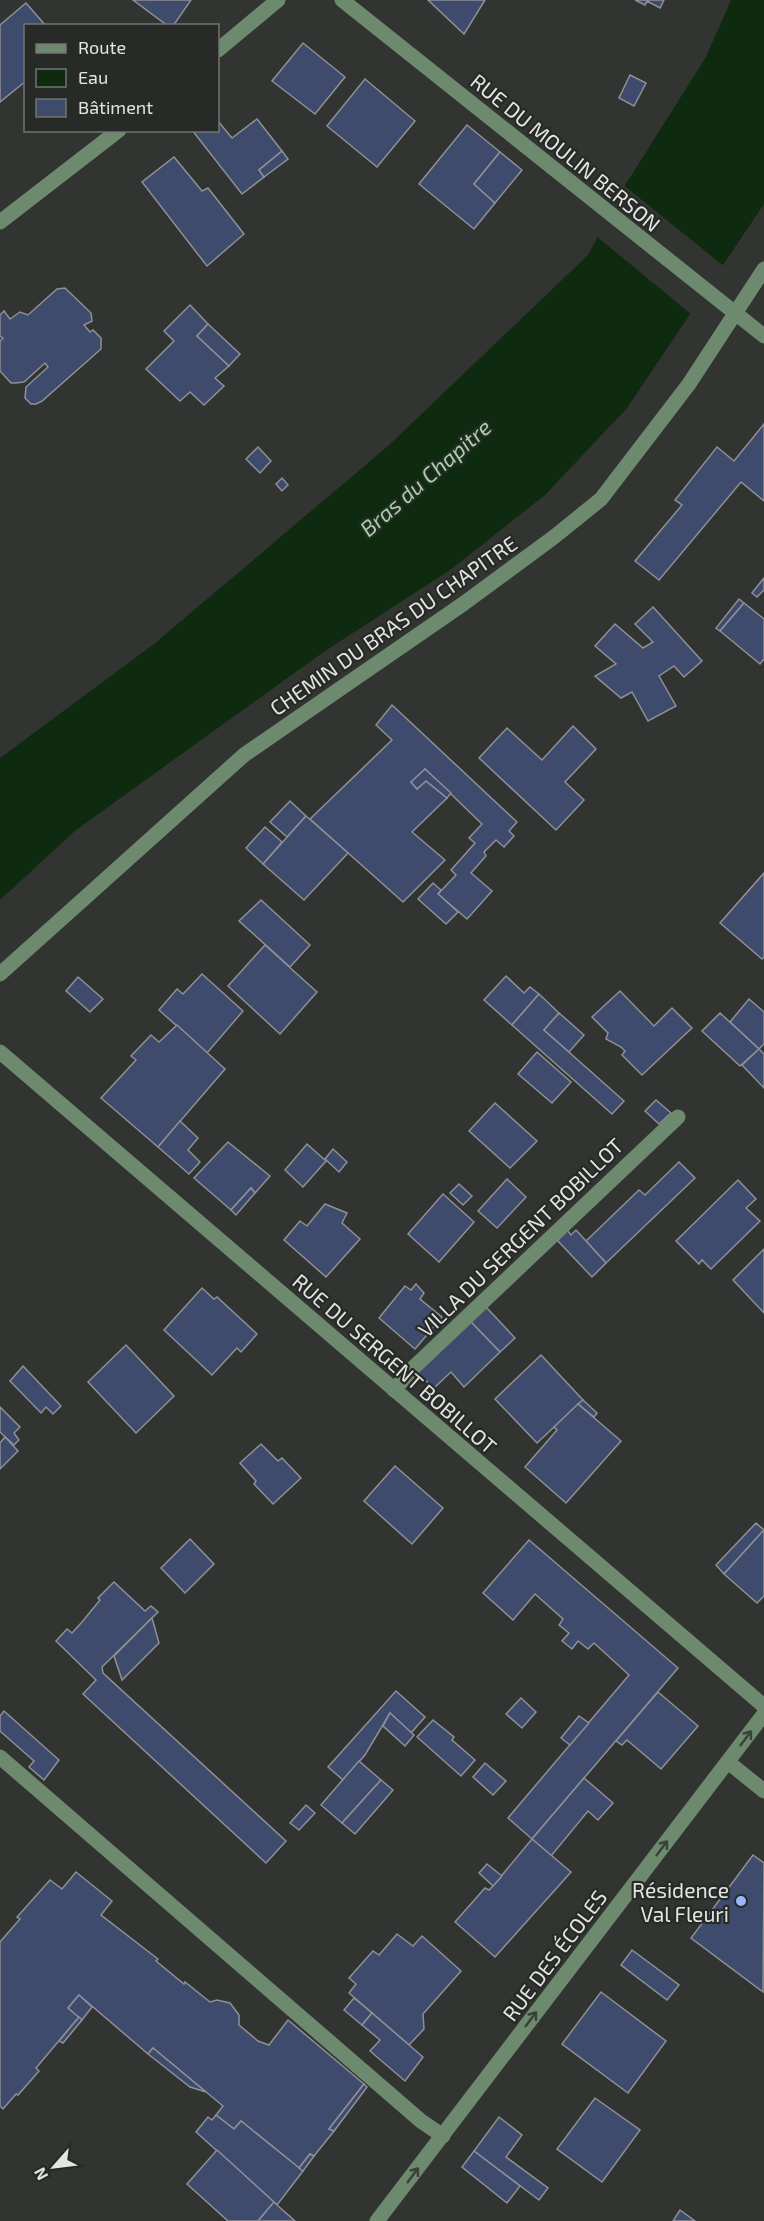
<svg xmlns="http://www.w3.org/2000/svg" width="764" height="2221" viewBox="0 0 764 2221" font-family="'Exo 2',sans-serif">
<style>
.water{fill:#0e2b10}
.pier{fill:#313430}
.building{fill:#3f4b6d;stroke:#8e9095;stroke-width:1.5}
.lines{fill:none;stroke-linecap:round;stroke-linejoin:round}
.minor{stroke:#6d8a6e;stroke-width:15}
.oneway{stroke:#384239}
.poi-dot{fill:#9bb5fd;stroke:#272a27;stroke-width:2}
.labels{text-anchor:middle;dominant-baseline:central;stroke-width:4.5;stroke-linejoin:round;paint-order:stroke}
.street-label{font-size:21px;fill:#e3e5e3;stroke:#272a27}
.poi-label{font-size:21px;fill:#e3e5e3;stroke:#272a27;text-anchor:end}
.water-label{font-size:22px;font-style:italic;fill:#a0d4a1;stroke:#272a27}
</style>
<rect width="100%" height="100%" fill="#313430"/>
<polygon class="water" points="731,0 764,0 764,204 627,408 545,495 450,570 325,651 76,830 0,900 0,758 154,644 388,446 588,255 624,187 706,57"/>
<polygon class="pier" points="622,184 725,267 692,315 595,235"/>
<g class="building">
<polygon points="133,0 191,0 173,26 168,26"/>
<polygon points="428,0 485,0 464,34"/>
<polygon points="635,0 664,0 660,8 647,1 645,5"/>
<polygon points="26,3 46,26 26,26 26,81 0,102 0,25"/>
<polygon points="303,43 345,77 315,114 272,81"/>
<polygon points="630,75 646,83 634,106 619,98"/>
<polygon points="365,79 415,121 377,167 327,126"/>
<polygon points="257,119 282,151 259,170 264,177 242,194 192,130 218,130 218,121 232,138"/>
<polygon points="467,125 500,152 474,184 495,203 474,229 419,184"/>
<polygon points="282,151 288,159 264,177 259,170"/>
<polygon points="500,152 522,170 495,203 474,184"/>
<polygon points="174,157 202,191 208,188 244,234 207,266 142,182"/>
<polygon points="65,288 91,313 92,321 84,325 90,332 93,330 101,338 101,349 42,401 36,404 31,404 25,398 26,387 48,367 45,363 24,382 15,383 11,383 0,371 0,341 3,338 0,336 0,315 4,311 10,319 20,312 28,315 57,289"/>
<polygon points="190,305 208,324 197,336 229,366 215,378 224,386 204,405 190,392 180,401 146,369 174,341 164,331"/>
<polygon points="208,324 240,354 229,366 197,336"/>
<polygon points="764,424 764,501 741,482 659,580 635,561 682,505 675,500 717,447 734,461"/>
<polygon points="258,447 271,461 260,473 246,459"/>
<polygon points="282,478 288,485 282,491 276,484"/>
<polygon points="764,578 764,590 757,597 752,593"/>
<polygon points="739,599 744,603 720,631 716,628"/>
<polygon points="744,603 764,619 764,659 760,664 720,631"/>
<polygon points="653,607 702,661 684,677 674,666 659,676 676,706 648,721 632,692 621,698 595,676 616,664 595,646 615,624 643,648 653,642 635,624"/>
<polygon points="392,705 517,822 509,831 514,836 504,847 496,840 484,852 486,856 471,873 492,891 467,919 438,894 456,875 451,870 475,843 469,838 482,824 425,769 411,782 417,789 426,781 447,798 412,832 445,860 403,902 310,819 392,740 376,725"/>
<polygon points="573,726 596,749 565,782 584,800 556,830 479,758 507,728 542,760"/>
<polygon points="425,769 451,793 447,798 426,781 417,789 411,782"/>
<polygon points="290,801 306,816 287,837 270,822"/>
<polygon points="306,816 348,853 304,900 263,864"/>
<polygon points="265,827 282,842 263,864 246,848"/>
<polygon points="764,873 764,957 762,959 720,923"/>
<polygon points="433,883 441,890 438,894 458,912 446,924 418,899"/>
<polygon points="261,900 310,945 290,967 239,921"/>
<polygon points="265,945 317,992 280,1034 228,986"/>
<polygon points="202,974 243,1011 207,1053 159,1010 177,989 183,994"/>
<polygon points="506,976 524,993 530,987 539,994 512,1025 484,1000"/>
<polygon points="78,977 103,999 90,1012 66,991"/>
<polygon points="620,991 654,1026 672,1008 692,1028 642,1075 622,1055 625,1051 621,1047 606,1039 608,1033 592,1017"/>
<polygon points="539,994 559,1013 544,1030 624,1101 612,1114 512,1025"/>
<polygon points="749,999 764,1012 764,1044 759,1049 730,1022"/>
<polygon points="559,1013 584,1035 569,1052 544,1030"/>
<polygon points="720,1013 759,1049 740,1066 702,1031"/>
<polygon points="177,1025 225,1069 158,1147 101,1098 136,1060 131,1056 151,1035 159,1042"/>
<polygon points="759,1049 764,1054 764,1088 742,1065"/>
<polygon points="537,1052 571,1082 552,1103 518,1074"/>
<polygon points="656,1100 671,1113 659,1124 645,1111"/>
<polygon points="495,1103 537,1141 510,1168 469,1131"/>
<polygon points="180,1121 198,1138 188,1150 200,1162 189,1174 158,1147"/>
<polygon points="228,1142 270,1176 255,1193 251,1188 231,1210 194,1178"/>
<polygon points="307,1144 326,1161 303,1187 285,1170"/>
<polygon points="333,1149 347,1162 339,1172 325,1159"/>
<polygon points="679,1162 695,1178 606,1263 586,1241 639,1190 645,1195"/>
<polygon points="507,1179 526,1197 497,1228 478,1211"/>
<polygon points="738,1180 756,1199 746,1208 760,1221 711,1269 702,1260 699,1264 676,1241"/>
<polygon points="459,1184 472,1196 463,1205 450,1193"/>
<polygon points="251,1188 255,1193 236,1215 231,1210"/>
<polygon points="443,1194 474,1222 439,1262 408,1234"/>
<polygon points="325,1204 347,1213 342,1223 360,1239 326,1277 284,1240 300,1221 307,1226"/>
<polygon points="567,1230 571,1235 576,1230 606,1263 592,1277 557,1240"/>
<polygon points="764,1249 764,1313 733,1280"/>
<polygon points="416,1284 424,1293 420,1299 442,1317 415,1349 379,1318 405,1286 411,1290"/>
<polygon points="202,1288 214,1299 217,1297 257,1334 241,1352 237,1348 212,1375 164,1330"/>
<polygon points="486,1307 515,1338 500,1352 471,1322"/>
<polygon points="471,1322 500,1352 464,1387 451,1372 434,1388 417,1373"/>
<polygon points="126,1345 174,1396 136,1433 88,1382"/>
<polygon points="541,1355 583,1400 537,1443 495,1399"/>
<polygon points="23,1366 61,1406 53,1414 46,1407 41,1413 10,1381"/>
<polygon points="583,1400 597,1413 594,1417 578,1404"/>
<polygon points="578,1404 621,1441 566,1503 525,1467 557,1430 554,1427"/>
<polygon points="0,1407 20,1427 14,1433 19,1440 14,1445 0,1432"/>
<polygon points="5,1437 18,1451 0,1469 0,1443"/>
<polygon points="261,1444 278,1461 282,1458 301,1478 273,1504 254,1484 256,1481 240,1463"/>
<polygon points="395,1466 443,1508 412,1544 364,1501"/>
<polygon points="756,1523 764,1530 724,1574 716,1565"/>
<polygon points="764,1530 764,1596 757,1603 724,1574"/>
<polygon points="190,1539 214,1564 185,1593 161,1568"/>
<polygon points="529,1540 678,1668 532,1839 508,1818 629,1675 594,1643 588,1649 578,1641 572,1649 562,1641 569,1633 559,1625 563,1619 535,1594 513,1620 483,1593"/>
<polygon points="114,1582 145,1611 151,1606 158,1612 102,1667 103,1673 286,1841 266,1863 83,1694 96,1680 56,1641 67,1629 72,1633 82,1622 100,1600 98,1598"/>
<polygon points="152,1618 159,1643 122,1680 114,1656"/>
<polygon points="396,1691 425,1717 411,1733 390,1713 365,1755 343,1780 328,1767"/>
<polygon points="658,1692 698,1726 661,1769 627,1740 622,1745 616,1741"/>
<polygon points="521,1698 536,1712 522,1728 506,1714"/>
<polygon points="4,1711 59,1760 44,1780 29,1767 34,1761 0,1731 0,1716"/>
<polygon points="390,1713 414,1735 405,1746 383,1726"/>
<polygon points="579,1716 589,1723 570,1745 561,1738"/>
<polygon points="433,1720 454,1737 452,1740 475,1760 461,1776 417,1737"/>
<polygon points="359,1761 381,1780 342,1823 321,1805"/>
<polygon points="485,1763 506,1781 493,1795 473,1777"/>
<polygon points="584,1778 613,1803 598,1820 588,1811 551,1856 532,1839"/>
<polygon points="381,1780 393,1790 355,1834 342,1823"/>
<polygon points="306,1805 315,1813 299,1830 290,1823"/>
<polygon points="532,1839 571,1872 495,1957 455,1922 485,1888 489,1890 493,1886"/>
<polygon points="753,1855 764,1863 763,1992 691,1938"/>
<polygon points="487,1864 502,1876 493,1886 479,1873"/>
<polygon points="76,1872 112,1901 101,1915 158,1959 156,1961 184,1984 185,1982 210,2002 217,2000 230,2003 239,2015 239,2025 258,2041 269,2045 288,2020 364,2084 329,2129 334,2131 314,2156 310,2154 299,2168 241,2121 234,2129 216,2115 223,2106 153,2048 148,2054 79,1995 68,2008 79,2017 36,2068 39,2071 18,2095 16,2094 3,2109 0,2106 0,1942 20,1919 17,1917 50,1880 62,1889"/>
<polygon points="397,1934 413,1946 422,1936 461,1971 423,2014 424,2029 409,2045 349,1993 356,1984 349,1978 373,1951 379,1955"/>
<polygon points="632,1950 679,1985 667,2000 621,1965"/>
<polygon points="601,1992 666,2041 628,2093 562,2044"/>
<polygon points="79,1995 92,2007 82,2020 68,2008"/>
<polygon points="354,1998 372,2013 362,2025 344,2010"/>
<polygon points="372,2013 423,2057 405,2081 370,2051 380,2040 362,2025"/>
<polygon points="79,2017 82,2020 63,2043 59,2041"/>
<polygon points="153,2048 206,2092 190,2087 148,2054"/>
<polygon points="364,2084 367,2087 334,2131 329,2129"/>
<polygon points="595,2098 640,2130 602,2182 557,2149"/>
<polygon points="216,2115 234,2129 241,2121 303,2171 277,2205 196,2132 208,2117 212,2120"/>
<polygon points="499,2117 522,2135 506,2157 548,2188 539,2200 474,2151"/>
<polygon points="217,2150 274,2202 258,2221 228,2221 187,2184"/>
<polygon points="474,2151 520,2186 507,2203 462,2167"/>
<polygon points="310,2154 314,2156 303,2171 299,2168"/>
<polygon points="274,2202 277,2205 295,2221 258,2221"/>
<polygon points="680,2210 695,2221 673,2221"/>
</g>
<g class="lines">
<g class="minor">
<polyline points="342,0 764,336"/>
<polyline points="218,50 278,0"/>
<polyline points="0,222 119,130"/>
<polyline points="0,974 244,755 463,604 554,537 601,499 689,384 764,269"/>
<polyline points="0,1052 764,1706"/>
<polyline points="394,1390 412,1369 678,1117"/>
<polyline points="0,1757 421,2121 443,2136"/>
<polyline points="728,1762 764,1791"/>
<polyline points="377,2221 764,1714"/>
</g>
</g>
<defs><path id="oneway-shaft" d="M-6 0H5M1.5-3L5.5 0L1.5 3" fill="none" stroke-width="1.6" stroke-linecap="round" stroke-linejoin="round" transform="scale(1.5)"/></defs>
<g class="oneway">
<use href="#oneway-shaft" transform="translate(746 1738) rotate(-53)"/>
<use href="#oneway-shaft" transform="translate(662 1848) rotate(-53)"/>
<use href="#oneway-shaft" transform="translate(531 2019) rotate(-53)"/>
<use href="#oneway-shaft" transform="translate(413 2175) rotate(-53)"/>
</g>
<circle class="poi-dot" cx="741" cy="1901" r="6"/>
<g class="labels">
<g class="street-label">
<text transform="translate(566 152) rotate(39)">RUE DU MOULIN BERSON</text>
<text transform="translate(393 625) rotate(-35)">CHEMIN DU BRAS DU CHAPITRE</text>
<text transform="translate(520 1237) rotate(-44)">VILLA DU SERGENT BOBILLOT</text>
<text transform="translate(395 1363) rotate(41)">RUE DU SERGENT BOBILLOT</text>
<text transform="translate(554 1955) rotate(-53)">RUE DES ÉCOLES</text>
</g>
<g class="poi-label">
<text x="729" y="1889">Résidence<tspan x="729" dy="24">Val Fleuri</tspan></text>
</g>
<g class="water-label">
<text transform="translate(425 477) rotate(-41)">Bras du Chapitre</text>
</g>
</g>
<rect x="24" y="24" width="195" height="108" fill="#272a27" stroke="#727572" stroke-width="1.5"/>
<rect x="36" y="44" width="30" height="9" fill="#6d8a6e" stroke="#727572" stroke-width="1.5"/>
<text x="78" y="54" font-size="18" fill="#e3e5e3">Route</text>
<rect x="36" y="69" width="30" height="18" fill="#0e2b10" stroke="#727572" stroke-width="1.5"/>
<text x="78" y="84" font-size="18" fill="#e3e5e3">Eau</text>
<rect x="36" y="99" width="30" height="18" fill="#3f4b6d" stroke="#727572" stroke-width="1.5"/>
<text x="78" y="114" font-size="18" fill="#e3e5e3">Bâtiment</text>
<g transform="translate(54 2167) rotate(242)" stroke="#272a27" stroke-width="4.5" paint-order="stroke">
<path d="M0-4.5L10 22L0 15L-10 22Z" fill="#e3e5e3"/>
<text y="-9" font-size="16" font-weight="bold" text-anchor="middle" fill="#e3e5e3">N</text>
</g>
</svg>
